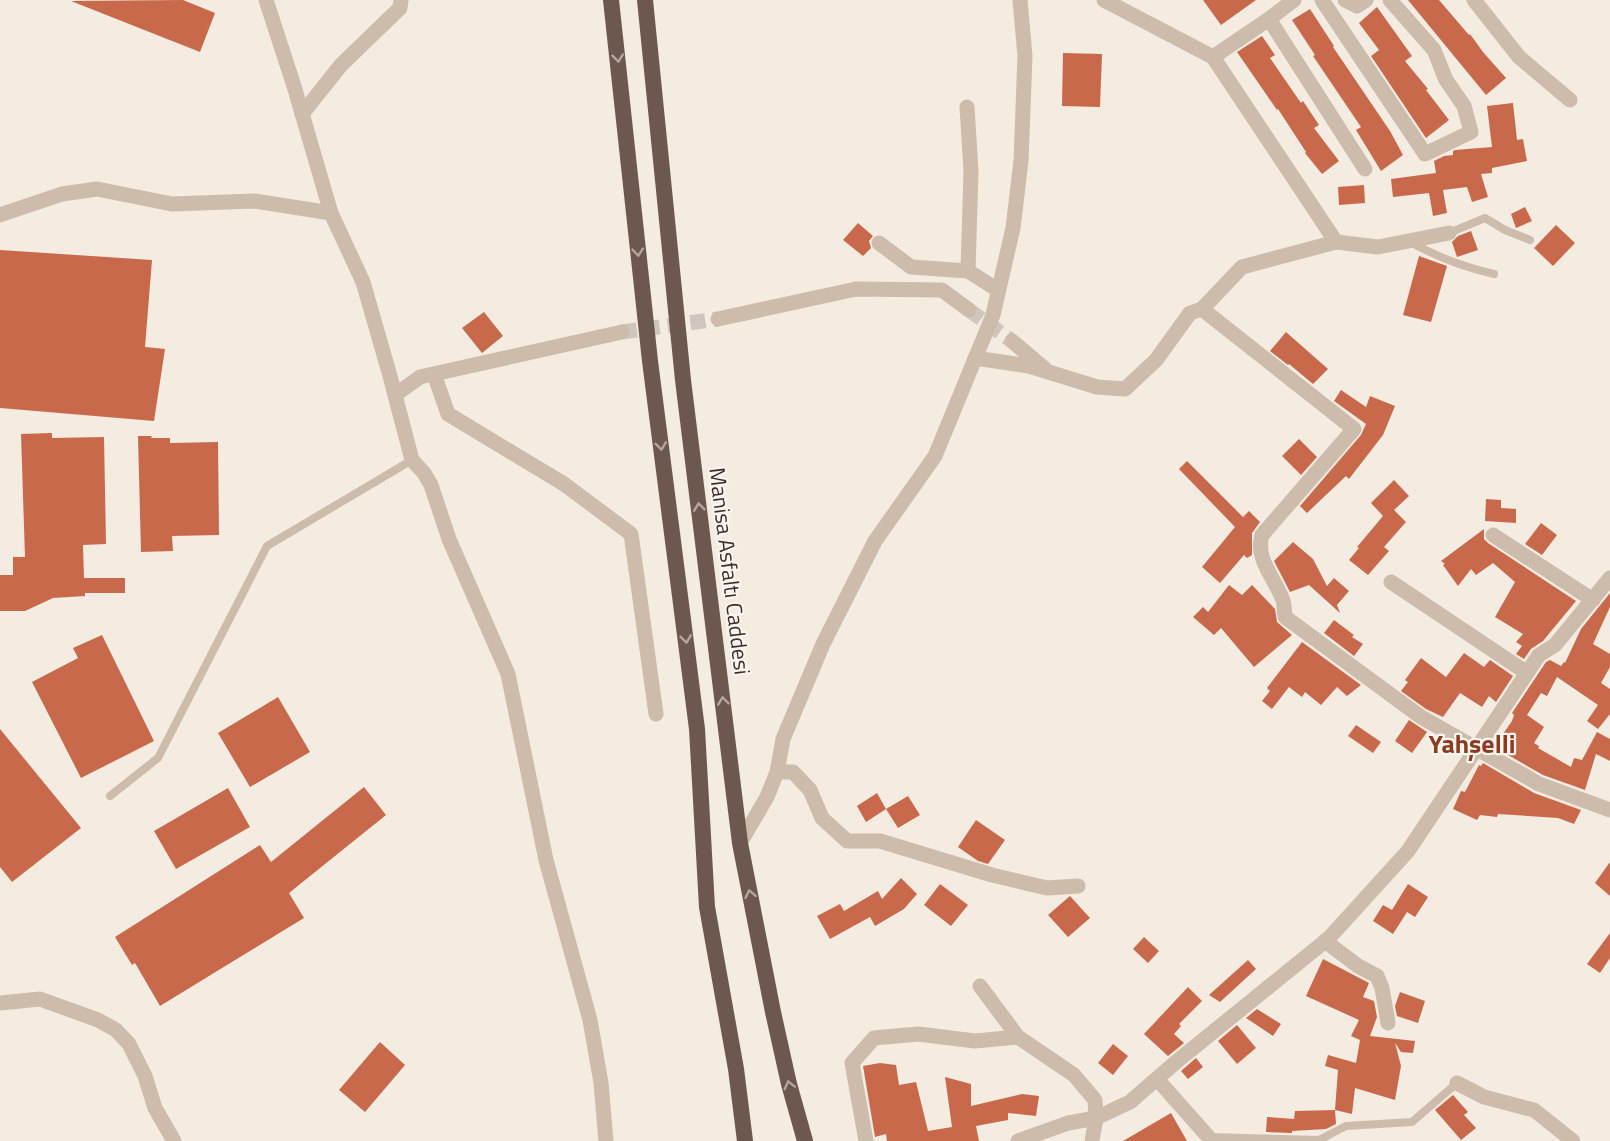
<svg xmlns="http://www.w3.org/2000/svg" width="1610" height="1141" viewBox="0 0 1610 1141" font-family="'Titillium Web',sans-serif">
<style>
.building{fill:#c8694b}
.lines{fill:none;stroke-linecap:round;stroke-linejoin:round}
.tertiary-tunnel{stroke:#cfc6bd;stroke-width:15;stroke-dasharray:15 8;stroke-linecap:butt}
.service{stroke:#cdbbac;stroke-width:8}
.minor{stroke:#cdbbac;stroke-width:15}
.tertiary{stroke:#cdbbac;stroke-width:15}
.trunk{stroke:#6c584f;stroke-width:16}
.oneway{stroke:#b4a69e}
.labels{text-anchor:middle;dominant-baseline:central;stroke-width:4.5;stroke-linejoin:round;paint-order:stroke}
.street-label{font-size:22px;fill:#3b302b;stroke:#fbf5ee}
.quarter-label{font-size:26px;font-weight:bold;fill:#8c3b22;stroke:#fbf5ee}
</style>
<rect width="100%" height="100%" fill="#f4ebe1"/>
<g class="building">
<polygon points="183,0 215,13 200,52 71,1"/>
<polygon points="1203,0 1256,0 1221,25"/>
<polygon points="1408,0 1439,0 1469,35 1470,34 1483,52 1506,78 1486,95"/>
<polygon points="1377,7 1412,56 1405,61 1428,89 1426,90 1449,120 1426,138 1371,56 1379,50 1359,23"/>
<polygon points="1310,9 1334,46 1333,47 1390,131 1403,155 1381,171 1356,130 1361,127 1313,56 1315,55 1292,20"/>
<polygon points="1262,36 1275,55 1270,58 1301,103 1303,101 1319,125 1314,128 1339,161 1322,174 1305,153 1306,152 1278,109 1277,110 1237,52"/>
<polygon points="1063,53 1102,54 1100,107 1062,106"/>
<polygon points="1513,103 1517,140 1523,139 1527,161 1492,168 1492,173 1481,174 1488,197 1472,202 1467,187 1443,190 1447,213 1433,216 1429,193 1393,197 1391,179 1436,173 1434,161 1444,156 1453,155 1453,151 1455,150 1492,147 1487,106"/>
<polygon points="1364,185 1365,203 1339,205 1338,187"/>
<polygon points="1525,207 1532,221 1516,228 1511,214"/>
<polygon points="858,223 873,236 869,241 871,248 863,256 843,240"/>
<polygon points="1556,225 1575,243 1553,266 1534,248"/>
<polygon points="1471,231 1478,250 1457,257 1452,242 1458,236"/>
<polygon points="0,250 152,260 145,347 165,349 154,421 0,408"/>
<polygon points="1419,256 1447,266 1431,322 1403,315"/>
<polygon points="484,312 503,336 482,353 462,328"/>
<polygon points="1286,332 1328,369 1313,384 1289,364 1288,365 1270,351"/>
<polygon points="1341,390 1366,407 1370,396 1395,406 1383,435 1349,479 1346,476 1307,513 1300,506 1361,435 1366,424 1334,401"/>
<polygon points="52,433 52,438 104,437 106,544 83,545 84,578 125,578 125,593 85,593 85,596 53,598 25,611 0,611 0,575 13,575 13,557 25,557 21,434"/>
<polygon points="138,436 152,436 151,438 170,438 170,443 218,442 219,535 172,536 173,551 141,552"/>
<polygon points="1299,439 1317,457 1301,475 1282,456"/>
<polygon points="1187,461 1243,517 1249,511 1260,522 1252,533 1252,555 1247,558 1244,555 1220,583 1202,567 1235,527 1179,469"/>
<polygon points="1394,480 1409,496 1394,510 1406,522 1384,547 1389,551 1368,575 1349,560 1359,548 1357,547 1383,516 1371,503"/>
<polygon points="1486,499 1501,500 1501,508 1516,509 1516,523 1485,521"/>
<polygon points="1541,523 1557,535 1542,555 1525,544"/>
<polygon points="1484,529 1484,539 1488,543 1576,601 1543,641 1531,649 1524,659 1516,654 1522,646 1516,642 1523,634 1495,617 1515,582 1493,563 1476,575 1471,569 1458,586 1443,565 1445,564 1441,561"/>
<polygon points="1293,542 1313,559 1327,586 1334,578 1349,591 1337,605 1340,613 1309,585 1290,592 1274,561"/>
<polygon points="1229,585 1242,595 1252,585 1275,609 1277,622 1292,635 1254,667 1221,628 1214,635 1193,617 1203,607 1208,612"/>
<polygon points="1610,593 1610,607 1593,644 1610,654 1610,667 1601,683 1610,689 1610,714 1598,729 1587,721 1598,705 1557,677 1547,696 1541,693 1527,715 1544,727 1534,743 1539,746 1538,748 1571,767 1574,758 1582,760 1597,732 1610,739 1610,761 1596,754 1585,790 1543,775 1494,747 1512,721 1514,715 1512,713 1546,662 1550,660 1561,666 1564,662 1565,663 1581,629"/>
<polygon points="1334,620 1354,635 1352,637 1363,644 1354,656 1324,633"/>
<polygon points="102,635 154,741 81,778 32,682 78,658 73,648"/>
<polygon points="1302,642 1361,685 1347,696 1337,687 1321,705 1305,692 1302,697 1289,687 1272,709 1262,701 1270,691 1267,688"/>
<polygon points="1464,653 1484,667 1490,660 1513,676 1496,702 1489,696 1482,707 1460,693 1443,717 1426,709 1401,691 1408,682 1405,680 1421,658 1446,677"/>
<polygon points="278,697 310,752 250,787 218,733"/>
<polygon points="1409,720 1427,732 1412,753 1395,741"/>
<polygon points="1356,725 1381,742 1373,753 1348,736"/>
<polygon points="0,729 81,828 12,882 0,867"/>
<polygon points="1483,763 1534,793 1581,810 1574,824 1558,818 1498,814 1497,817 1480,815 1477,820 1453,809 1461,791 1465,792 1479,765 1481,766"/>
<polygon points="364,787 386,815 289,893 304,918 160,1006 135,963 132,965 115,937 260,845 271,862"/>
<polygon points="228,788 250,827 176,869 154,831"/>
<polygon points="877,793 886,809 866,822 857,806"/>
<polygon points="908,796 920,815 898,828 886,809"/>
<polygon points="976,820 1005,840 988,864 978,861 958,847"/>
<polygon points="1610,862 1610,896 1595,883"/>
<polygon points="901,878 917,894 904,909 875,926 870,917 830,939 817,916 840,904 844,911 878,891 882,899"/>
<polygon points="940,884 968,905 951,926 924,905"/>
<polygon points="1408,884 1428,897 1415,917 1407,912 1393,934 1373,921 1383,905 1392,910"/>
<polygon points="1070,896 1090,918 1068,937 1048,915"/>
<polygon points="1610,933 1610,958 1600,973 1587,964"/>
<polygon points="1144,937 1159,951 1148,963 1133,949"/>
<polygon points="1323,959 1369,983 1363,997 1374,1001 1377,1017 1370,1036 1415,1041 1413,1053 1401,1052 1395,1043 1401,1066 1395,1100 1355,1088 1352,1114 1335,1110 1338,1070 1325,1066 1328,1055 1356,1063 1360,1040 1351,1036 1359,1020 1306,996"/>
<polygon points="1248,960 1256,969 1220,1002 1209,995"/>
<polygon points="1188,987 1202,1001 1179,1024 1181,1026 1174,1034 1184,1043 1168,1056 1144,1034"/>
<polygon points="1400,992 1425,1001 1418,1023 1397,1016 1395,1006"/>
<polygon points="1257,1009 1281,1024 1273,1036 1246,1018"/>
<polygon points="1237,1025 1256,1048 1237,1064 1218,1041"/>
<polygon points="380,1042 405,1065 365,1112 339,1090"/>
<polygon points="1113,1044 1128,1056 1113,1075 1098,1063"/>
<polygon points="1196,1058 1203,1067 1188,1079 1181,1071"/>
<polygon points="880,1063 896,1065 899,1085 916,1082 928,1131 952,1127 945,1077 971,1084 971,1106 1022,1094 1039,1096 1036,1116 1008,1113 1008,1120 976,1126 979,1141 887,1141 886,1134 875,1137 863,1066"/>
<polygon points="1453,1095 1468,1112 1464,1115 1476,1128 1461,1140 1435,1110"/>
<polygon points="1335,1110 1336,1124 1326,1129 1292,1131 1292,1133 1266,1132 1267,1117 1294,1119 1295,1111"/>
<polygon points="1171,1113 1187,1141 1123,1141"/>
</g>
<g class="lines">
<g class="tertiary-tunnel">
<polyline points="969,310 1012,341"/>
<polyline points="622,332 718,319"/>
</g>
<g class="service">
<polyline points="1449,233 1485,218 1505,230 1530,240"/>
<path d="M1409 241C1436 257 1464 267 1494 274"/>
<polyline points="110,796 158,758 267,546 412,460"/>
<polyline points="1209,1137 1319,1140 1346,1126 1412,1122 1457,1083"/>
</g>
<g class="minor">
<polyline points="1104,0 1213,57 1336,242"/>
<polyline points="1322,0 1425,154 1471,132 1464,106 1446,80 1434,50 1390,0"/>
<polyline points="1345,0 1357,6 1366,0"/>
<polyline points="1474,0 1519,57 1570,100"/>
<polyline points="1269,19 1365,169"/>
<polyline points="1213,57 1269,19 1294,0"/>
<polyline points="967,107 971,171 968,271 998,290"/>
<polyline points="302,114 341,65 400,8 401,0"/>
<path d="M1449 233 1378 247 1336 242 1242 267 1202 309 1354 429 1262 535C1255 559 1274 577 1282 598 1285 603 1284 611 1285 617L1421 717 1539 784 1610 810"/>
<polyline points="879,243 911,267 968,271"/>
<polyline points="434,374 448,414 564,484 631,534 656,714"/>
<polyline points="1493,535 1593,600"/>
<polyline points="1391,582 1527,673"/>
<polyline points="777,772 793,772 810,790 822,818 847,841 880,841 992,875 1047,888 1078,886"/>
<polyline points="1325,941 1358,966 1377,976 1382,988 1388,1023"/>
<polyline points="980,986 1018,1037 1074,1075 1095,1100 1096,1118 1092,1141"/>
<polyline points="0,1003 40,999 98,1020 116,1030 129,1044 145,1076 155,1108 174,1141"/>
<polyline points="1157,1079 1212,1141"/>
<polyline points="1457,1083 1484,1097 1534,1110 1573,1141"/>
<polyline points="866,1141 852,1063 874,1038 918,1034 975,1041 1018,1037"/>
</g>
<g class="tertiary">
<polyline points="266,0 294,86 331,213 363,282 390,376 412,460 424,473 431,485 449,539 508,674 546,860 590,1020 601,1083 606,1141"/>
<polyline points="0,215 62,194 97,189 172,204 254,201 331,213"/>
<polyline points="718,319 856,289 942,290 969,310"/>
<polyline points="1012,341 1044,368"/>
<polyline points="975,358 1029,366 1097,387 1125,389 1156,360 1190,313 1202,309"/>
<polyline points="395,395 420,377 622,332"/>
<polyline points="740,843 767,797 777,772 783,739 823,644 875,541 935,456 993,315 1013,228 1021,161 1025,56 1020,0"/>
<polyline points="1018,1141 1068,1123 1096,1118 1130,1102 1176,1062 1329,938 1408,851 1539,655 1555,645 1610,578"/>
</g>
<g class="trunk">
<polyline points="611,0 650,361 697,729 707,907 736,1069 745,1141"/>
<polyline points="645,0 683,380 740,843 773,1012 789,1084 805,1141"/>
</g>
</g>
<defs><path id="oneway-chevron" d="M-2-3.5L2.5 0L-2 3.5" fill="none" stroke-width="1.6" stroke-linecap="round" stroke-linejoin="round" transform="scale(1.5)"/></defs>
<g class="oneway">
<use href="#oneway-chevron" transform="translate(618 58) rotate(84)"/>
<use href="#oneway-chevron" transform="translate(638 252) rotate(84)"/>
<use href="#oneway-chevron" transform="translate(661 446) rotate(83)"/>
<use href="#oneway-chevron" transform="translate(699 507) rotate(-97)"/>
<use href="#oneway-chevron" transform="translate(686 639) rotate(83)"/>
<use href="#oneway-chevron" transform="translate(723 701) rotate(-97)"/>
<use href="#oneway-chevron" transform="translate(750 894) rotate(-101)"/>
<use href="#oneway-chevron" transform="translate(789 1085) rotate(-104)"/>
</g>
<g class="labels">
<g class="street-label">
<text transform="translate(730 571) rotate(83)">Manisa Asfaltı Caddesi</text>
</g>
<g class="quarter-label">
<text x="1472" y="743">Yahşelli</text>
</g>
</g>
</svg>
